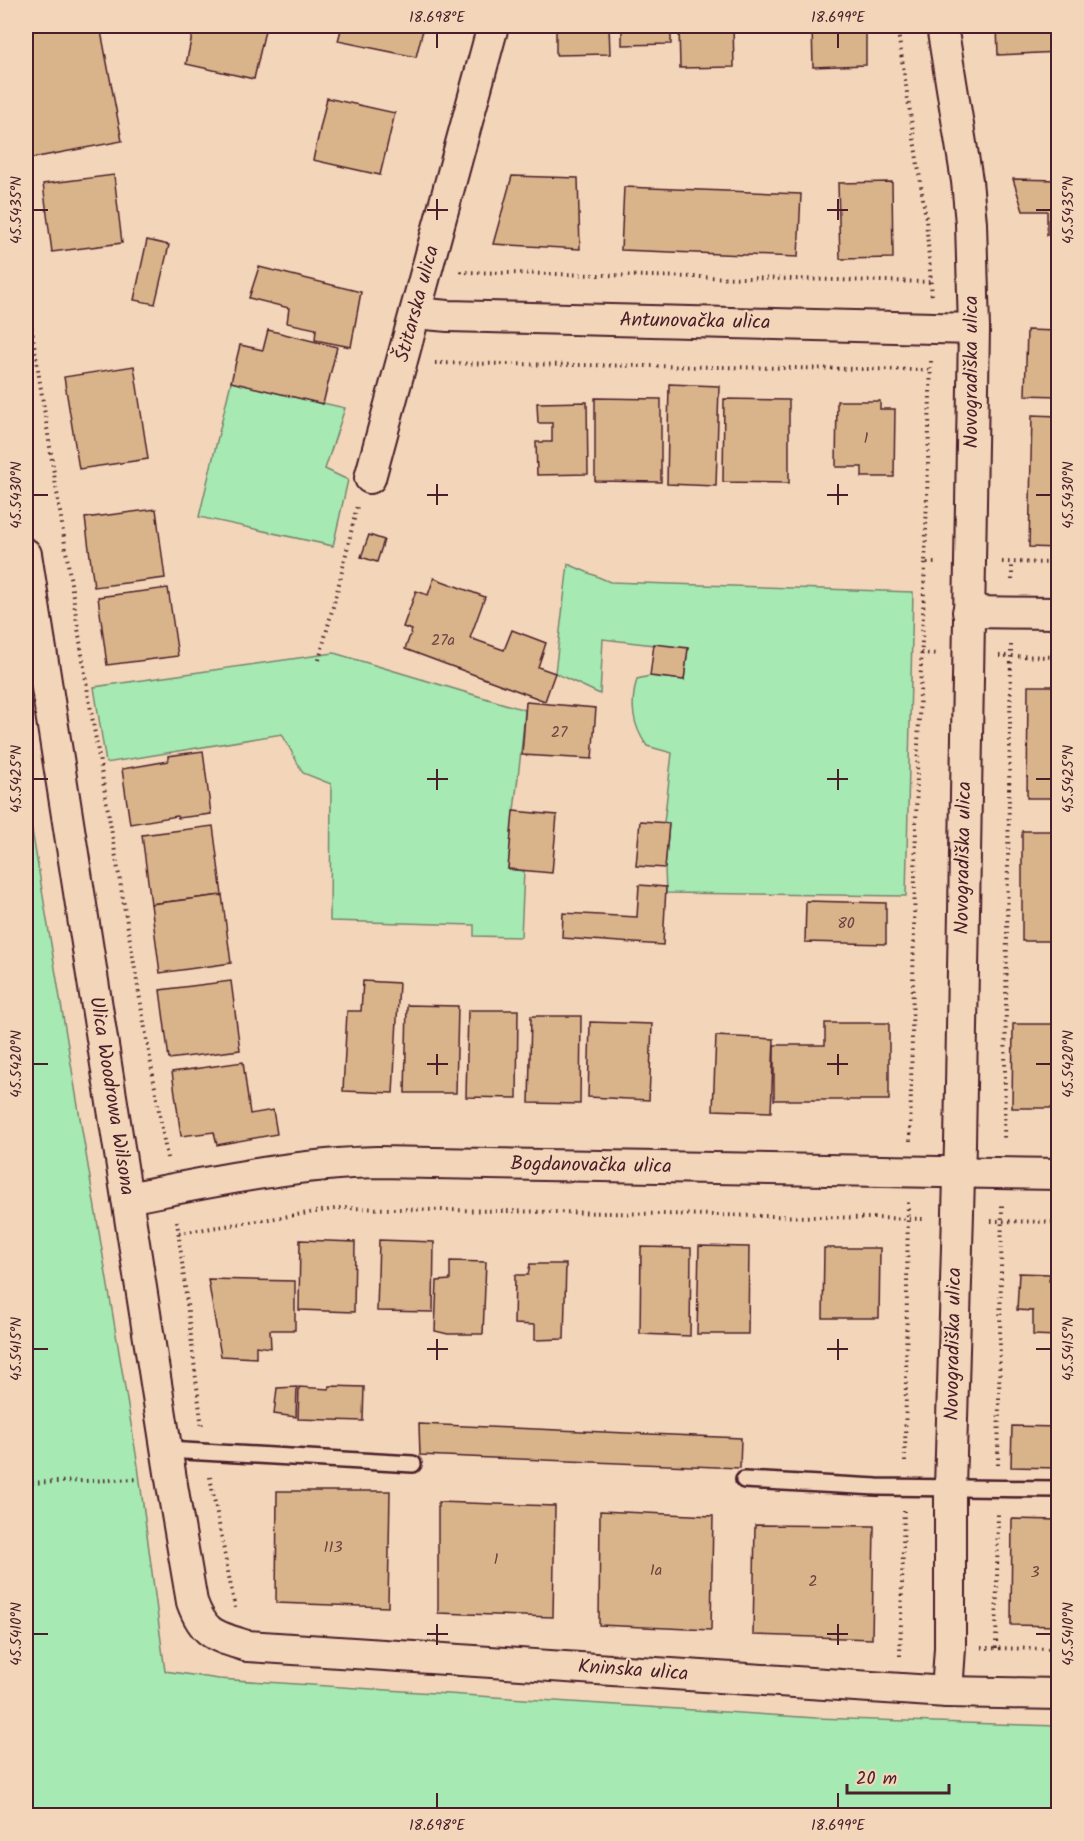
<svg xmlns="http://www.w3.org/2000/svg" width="1084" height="1841" viewBox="0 0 1084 1841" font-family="Kalam,sans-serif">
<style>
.green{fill:#a6e9b3;stroke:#78846f;stroke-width:1.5}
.building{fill:#d9b48a;stroke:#4a1f2b;stroke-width:1.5}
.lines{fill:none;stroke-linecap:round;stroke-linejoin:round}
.lane-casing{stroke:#4a1f2b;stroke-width:20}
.street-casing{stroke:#4a1f2b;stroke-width:34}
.path{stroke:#4a1f2b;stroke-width:4;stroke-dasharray:1.5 4.5;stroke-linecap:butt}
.lane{stroke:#f3d6b9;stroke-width:15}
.street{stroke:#f3d6b9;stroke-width:30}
.ticks{fill:none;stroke:#4a1f2b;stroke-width:2}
.labels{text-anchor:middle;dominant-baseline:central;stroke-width:4.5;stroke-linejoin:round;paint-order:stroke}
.number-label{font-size:16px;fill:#6e4443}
.street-label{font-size:20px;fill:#4a1f2b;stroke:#f3d6b9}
.neatline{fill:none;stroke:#4a1f2b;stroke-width:2}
.ticks-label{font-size:15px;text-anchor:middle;fill:#4a1f2b}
</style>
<rect width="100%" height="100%" fill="#f3d6b9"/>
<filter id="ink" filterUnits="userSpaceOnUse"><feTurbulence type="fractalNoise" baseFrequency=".0167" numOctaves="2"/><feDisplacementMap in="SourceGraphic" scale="12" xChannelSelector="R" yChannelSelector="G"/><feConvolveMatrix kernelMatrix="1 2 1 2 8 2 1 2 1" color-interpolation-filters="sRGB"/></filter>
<g filter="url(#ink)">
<g class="green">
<polygon points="231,382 345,408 325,469 348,480 333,546 199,517"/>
<path d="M568 564 610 582 913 592 906 896 666 893 665 868 669 824 664 823 672 753 647 746C632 725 630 704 637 679L650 676 684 680 688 649 603 639 600 694 555 673Z"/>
<path d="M334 653 525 710C521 763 512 816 508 869L524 871 521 937 474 936V925L330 921 331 784 303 773 282 734 106 763 94 687Z"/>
<polygon points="26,794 138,1466 165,1671 219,1679 816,1718 1058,1726 1058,1815 26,1815"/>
</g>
<g class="building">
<polygon points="26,26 51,26 52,28 64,26 100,26 122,141 32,158 26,121"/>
<polygon points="194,26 266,26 254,79 186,64"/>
<polygon points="342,26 424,26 416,57 338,41"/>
<polygon points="556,26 609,26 610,54 556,55"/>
<polygon points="622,26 671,26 671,44 622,45"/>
<polygon points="679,26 733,26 734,67 680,68"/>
<polygon points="812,26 866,26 866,65 813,67"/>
<polygon points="997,26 1058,26 1058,52 998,55"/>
<polygon points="327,98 395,113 380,175 313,160"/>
<polygon points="114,175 122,243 52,252 43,184"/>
<polygon points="512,176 578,178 580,249 493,244"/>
<polygon points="1013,179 1058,180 1058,235 1047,235 1047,211 1023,211"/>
<polygon points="892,182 893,258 840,259 838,183"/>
<polygon points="624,187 801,194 798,257 621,250"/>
<polygon points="147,240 169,245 155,304 134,300"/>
<polygon points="259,267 361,292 351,347 315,340 316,329 287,323 289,308 249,298"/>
<polygon points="268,330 337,347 323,404 231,382 240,345 263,350"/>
<polygon points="1027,330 1058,331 1058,396 1025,395"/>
<polygon points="134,366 148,459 79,469 64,377"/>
<polygon points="669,384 719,386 716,486 667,484"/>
<polygon points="595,398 661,399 661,482 595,481"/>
<polygon points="724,399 789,400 789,483 723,482"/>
<polygon points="837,401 880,401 880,409 895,409 894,477 862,477 862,467 836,467"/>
<polygon points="587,402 588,474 537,475 536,442 552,442 552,423 538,423 537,403"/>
<polygon points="1032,415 1058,416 1058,548 1029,547"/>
<polygon points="156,509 165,578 94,587 85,518"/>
<polygon points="369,535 384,540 377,562 361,557"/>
<polygon points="434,578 485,597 470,638 504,650 512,630 546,643 538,667 555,673 545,701 405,649 412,630 403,627 416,591 428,595"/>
<polygon points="168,588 178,656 107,665 98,597"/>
<polygon points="654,644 688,648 684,680 650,676"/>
<polygon points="1028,686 1058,686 1058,798 1027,798"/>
<polygon points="526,702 596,708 592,759 522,755"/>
<polygon points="203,751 211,814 178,818 177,816 130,824 122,769 168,761 168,756"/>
<polygon points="513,811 557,815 552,873 508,869"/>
<polygon points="640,821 669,823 665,868 636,866"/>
<polygon points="213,826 222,895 151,904 142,835"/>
<rect x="1022" y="831" width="36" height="110"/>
<polygon points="639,885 666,887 663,945 562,938 563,913 637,917"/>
<polygon points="222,895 231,963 160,973 151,904"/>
<polygon points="806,901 886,903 886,944 805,942"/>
<polygon points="231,981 240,1050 169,1059 160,990"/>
<polygon points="363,981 399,983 393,1093 343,1091 347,1011 361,1011"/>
<polygon points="407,1005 458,1006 456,1093 405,1093"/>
<polygon points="468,1010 518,1010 517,1098 466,1097"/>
<polygon points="531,1016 581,1016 580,1104 529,1103"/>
<polygon points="590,1022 652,1024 649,1100 588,1097"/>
<polygon points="825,1023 889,1023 889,1100 774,1100 774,1045 825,1045"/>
<polygon points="1013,1024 1058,1024 1058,1108 1012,1108"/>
<polygon points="716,1036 774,1039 771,1112 713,1110"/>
<polygon points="243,1062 250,1114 273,1110 277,1134 217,1145 214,1132 181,1136 172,1072"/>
<polygon points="300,1240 355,1242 354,1312 299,1310"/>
<polygon points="379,1240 434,1242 433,1312 377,1311"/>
<polygon points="699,1246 749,1247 748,1334 697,1334"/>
<polygon points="641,1247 691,1248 690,1336 640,1334"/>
<polygon points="824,1248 880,1248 879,1318 823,1318"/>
<polygon points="450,1261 486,1262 483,1334 448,1334 435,1331 437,1281 450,1280"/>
<polygon points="530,1264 566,1264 564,1339 535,1340 535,1325 514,1324 515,1275 528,1275"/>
<polygon points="1019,1273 1050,1274 1049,1281 1058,1281 1058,1336 1033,1335 1033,1311 1017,1310"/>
<polygon points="208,1279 295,1281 295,1330 270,1330 271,1348 256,1346 256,1358 221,1356"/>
<polygon points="330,1386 364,1387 363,1421 298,1419 299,1387 329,1389"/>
<polygon points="297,1387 296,1417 274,1414 277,1388"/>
<polygon points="419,1424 741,1438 740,1468 420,1455"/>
<polygon points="1012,1426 1058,1427 1058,1468 1011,1467"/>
<polygon points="277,1491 390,1491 388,1607 276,1603"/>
<polygon points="438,1502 555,1506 553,1617 438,1613"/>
<polygon points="600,1511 713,1516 711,1630 599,1625"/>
<polygon points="1012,1519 1058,1520 1058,1626 1011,1625"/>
<polygon points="755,1525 874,1526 872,1639 753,1635"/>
</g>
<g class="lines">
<g class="lane-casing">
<g id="lane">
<polyline points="167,1450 413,1464"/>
<polyline points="744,1480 877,1487 1058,1489"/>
</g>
</g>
<g class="street-casing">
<g id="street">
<polyline points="942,26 967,181 971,223 974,329 960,1144 950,1488 950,1648 947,1692"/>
<polyline points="415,313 448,316 974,329"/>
<polyline points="370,478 493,26"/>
<path d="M26 554 171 1479 192 1602C204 1635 215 1636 247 1646L947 1692 1058 1694"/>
<polyline points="968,612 1058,613"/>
<path d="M127 1198C210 1182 293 1164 377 1162L1058 1174"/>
</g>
</g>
<g class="path">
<polyline points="897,26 926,219 932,297"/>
<polyline points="461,273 461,272 932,282"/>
<polyline points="26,292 88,693 167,1158"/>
<polyline points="931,361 925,563 938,563"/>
<polyline points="435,363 931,370"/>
<polyline points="1002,562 1058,563"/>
<polyline points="1012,580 1012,562"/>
<polyline points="1011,645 1011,656 1058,657"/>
<polyline points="921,653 937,654"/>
<polyline points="999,656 1011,656 1004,1141"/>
<polyline points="319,660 340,580 357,506"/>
<polyline points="910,1141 917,772 925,563"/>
<polyline points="177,1221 202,1428"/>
<polyline points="991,1221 1058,1222"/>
<polyline points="179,1233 341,1208 926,1219"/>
<polyline points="905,1462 908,1202"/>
<polyline points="998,1465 1002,1205"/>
<polyline points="210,1477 235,1608"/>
<polyline points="26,1483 140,1479"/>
<polyline points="981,1648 1058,1649"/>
<polyline points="996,1648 998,1511"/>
<polyline points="900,1656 904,1511"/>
</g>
<use href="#lane" class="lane"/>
<use href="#street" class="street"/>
</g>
</g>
<path class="ticks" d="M437 33V48M838 33V48M437 199V220M838 199V220M33 210H48M427 210H448M827 210H848M1036 210H1051M437 484V505M838 484V505M33 495H48M427 495H448M827 495H848M1036 495H1051M437 769V790M838 769V790M33 779H48M427 779H448M827 779H848M1036 779H1051M437 1054V1075M838 1054V1075M33 1064H48M427 1064H448M827 1064H848M1036 1064H1051M437 1339V1360M838 1339V1360M33 1349H48M427 1349H448M827 1349H848M1036 1349H1051M437 1624V1645M838 1624V1645M33 1634H48M427 1634H448M827 1634H848M1036 1634H1051M437 1793V1808M838 1793V1808"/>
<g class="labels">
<g class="number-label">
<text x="866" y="438">1</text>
<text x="443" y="640">27a</text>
<text x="559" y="732">27</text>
<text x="846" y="923">80</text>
<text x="333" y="1547">113</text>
<text x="496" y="1559">1</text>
<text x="656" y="1570">1a</text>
<text x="1035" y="1572">3</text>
<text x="813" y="1581">2</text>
</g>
<g class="street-label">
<text transform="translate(418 304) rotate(-75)">Štitarska ulica</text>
<text transform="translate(695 322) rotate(1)">Antunovačka ulica</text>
<text transform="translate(972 372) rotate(-90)">Novogradiška ulica</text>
<text transform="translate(964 858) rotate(-89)">Novogradiška ulica</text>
<text transform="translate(111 1096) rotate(81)">Ulica Woodrowa Wilsona</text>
<text transform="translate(591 1166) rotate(1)">Bogdanovačka ulica</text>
<text transform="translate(954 1344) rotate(-89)">Novogradiška ulica</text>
<text transform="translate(633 1671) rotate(4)">Kninska ulica</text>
</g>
</g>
<rect width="1084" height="1841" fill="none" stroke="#f3d6b9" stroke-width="66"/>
<path d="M847 1784v9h102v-9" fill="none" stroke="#4a1f2b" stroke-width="3"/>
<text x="856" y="1784" font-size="18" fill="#4a1f2b" stroke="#f3d6b9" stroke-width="4.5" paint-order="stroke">20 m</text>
<rect x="33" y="33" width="1018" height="1775" class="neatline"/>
<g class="ticks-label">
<text x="437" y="22">18.698°E</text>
<text x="838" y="22">18.699°E</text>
<text transform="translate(16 210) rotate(-90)" y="5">45.5435°N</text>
<text transform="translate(1068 210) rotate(-90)" y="5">45.5435°N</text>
<text transform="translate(16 495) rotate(-90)" y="5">45.5430°N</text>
<text transform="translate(1068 495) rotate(-90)" y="5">45.5430°N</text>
<text transform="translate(16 779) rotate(-90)" y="5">45.5425°N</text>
<text transform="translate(1068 779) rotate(-90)" y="5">45.5425°N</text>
<text transform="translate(16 1064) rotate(-90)" y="5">45.5420°N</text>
<text transform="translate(1068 1064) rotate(-90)" y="5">45.5420°N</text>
<text transform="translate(16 1349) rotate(-90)" y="5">45.5415°N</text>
<text transform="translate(1068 1349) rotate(-90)" y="5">45.5415°N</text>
<text transform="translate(16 1634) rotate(-90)" y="5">45.5410°N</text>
<text transform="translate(1068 1634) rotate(-90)" y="5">45.5410°N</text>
<text x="437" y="1830">18.698°E</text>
<text x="838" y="1830">18.699°E</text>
</g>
</svg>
